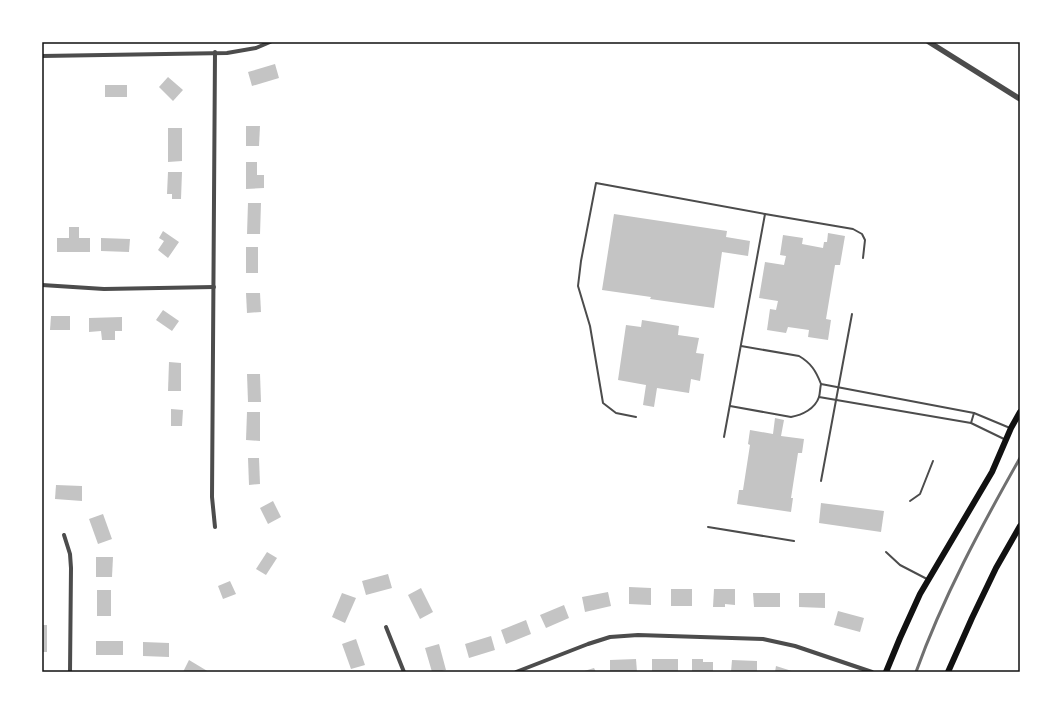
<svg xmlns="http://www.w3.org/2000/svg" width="1062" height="714" viewBox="0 0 1062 714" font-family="Mulish,sans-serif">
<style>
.building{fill:#c4c4c4}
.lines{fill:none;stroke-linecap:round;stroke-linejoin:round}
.service{stroke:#4c4c4c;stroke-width:2}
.minor{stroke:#4c4c4c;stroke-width:4}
.tertiary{stroke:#4c4c4c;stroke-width:5.5}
.secondary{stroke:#111;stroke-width:6}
.rail{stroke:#707070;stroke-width:3}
.neatline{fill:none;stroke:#111;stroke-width:1.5}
</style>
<rect width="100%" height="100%" fill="#fff"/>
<g class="building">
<polygon points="275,64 279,78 252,86 248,72"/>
<polygon points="168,77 183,90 173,101 159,87"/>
<rect x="105" y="85" width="22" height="12"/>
<polygon points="246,126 260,126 259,146 246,146"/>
<polygon points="168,128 182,128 182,161 168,162"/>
<polygon points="246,162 257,162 257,175 264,175 264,188 246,189"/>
<polygon points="168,172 182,172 181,199 172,199 172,194 167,194"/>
<polygon points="248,203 261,203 260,234 247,234"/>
<polygon points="614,214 727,231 726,237 750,241 748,256 722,252 714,308 650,299 651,297 602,290"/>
<polygon points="69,227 79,227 79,238 90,238 90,252 57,252 57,238 69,238"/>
<polygon points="163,231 179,242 168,258 158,250 164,241 159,238"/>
<polygon points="828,233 845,236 840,265 835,265 826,319 831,320 828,340 808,337 809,330 788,327 786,333 767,330 770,309 776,310 778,301 759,298 765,262 784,265 786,256 780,255 783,235 803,238 802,244 823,248 824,242 827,242"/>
<polygon points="101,238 130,239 129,252 101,251"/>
<rect x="246" y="247" width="12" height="26"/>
<polygon points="246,293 260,293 261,312 247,313"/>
<polygon points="163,310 179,321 172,331 156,320"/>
<polygon points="51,316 70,316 70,330 50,330"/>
<polygon points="122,317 122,331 115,331 115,340 102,340 101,331 89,332 89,318"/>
<polygon points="642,320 679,326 678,335 699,338 696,353 704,354 700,381 691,379 689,393 657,388 654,407 643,405 646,385 618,380 626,325 641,327"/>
<polygon points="169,362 181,363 181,391 168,391"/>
<polygon points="247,374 260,374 261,402 248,402"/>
<polygon points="171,409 183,410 182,426 171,426"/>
<polygon points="247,412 260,412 260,441 246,440"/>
<polygon points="775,418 784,420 781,436 804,439 802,453 798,453 791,498 793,498 791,512 737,504 739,490 743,490 750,445 748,444 750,430 773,434"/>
<polygon points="248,458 259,458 260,484 249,485"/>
<polygon points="56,485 82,486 82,501 55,499"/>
<polygon points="273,501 281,517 268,524 260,508"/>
<polygon points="821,503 884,511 881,532 819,523"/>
<polygon points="103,514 112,539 98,544 89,519"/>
<polygon points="267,552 277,558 266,575 256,569"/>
<polygon points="96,557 113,557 112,577 96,577"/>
<polygon points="388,574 392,588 366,595 362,581"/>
<polygon points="230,581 236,594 223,599 218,586"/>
<polygon points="629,587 651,588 651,605 629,604"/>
<polygon points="421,588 433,612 420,619 408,595"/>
<rect x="671" y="589" width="21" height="17"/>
<polygon points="714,589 735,589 735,605 725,604 725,607 713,607"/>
<rect x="97" y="590" width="14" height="26"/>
<polygon points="608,592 611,606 585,612 582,597"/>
<polygon points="342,593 356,598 345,623 332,617"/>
<polygon points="753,593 780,593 780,607 754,607"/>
<polygon points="799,593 825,593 825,608 799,607"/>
<polygon points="564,605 569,618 546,628 540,615"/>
<polygon points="838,611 864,618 860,632 834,625"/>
<polygon points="526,620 531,634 506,644 501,630"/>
<rect x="42" y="625" width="5" height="27"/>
<polygon points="491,636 495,650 469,658 465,644"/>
<polygon points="356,639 365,665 351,669 342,644"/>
<rect x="96" y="641" width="27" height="14"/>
<polygon points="143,642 169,643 169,657 143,656"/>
<polygon points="439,644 446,670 438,672 432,672 425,648"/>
<polygon points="636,659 637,672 610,672 610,660"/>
<rect x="652" y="659" width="26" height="13"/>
<polygon points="692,659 703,659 703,662 713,662 713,672 692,672"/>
<polygon points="189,660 209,672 183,672"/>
<polygon points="732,660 757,661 757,672 731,672"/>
<polygon points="776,666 795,672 775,672"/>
<polygon points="594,668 596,672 581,672"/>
</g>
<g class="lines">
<g class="service">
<path d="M741 346 799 356C811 363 816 371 821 384L974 413 1010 428"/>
<polyline points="819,397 971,423 1004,439"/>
<path d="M730 406 791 417C802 415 815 409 819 397 820 394 820 388 821 384"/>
<polyline points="636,417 616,413 603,403 590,326 578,286 581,261 596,183 765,214"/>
<polyline points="971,423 974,413"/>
<polyline points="724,437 765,214 853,229 862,234 865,240 863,258"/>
<polyline points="821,481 852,314"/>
<polyline points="910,501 920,494 933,461"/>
<polyline points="708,527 794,541"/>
<polyline points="886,552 900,565 927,579"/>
</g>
<g class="minor">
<polyline points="215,52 212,497 215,527"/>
<polyline points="42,56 227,53 256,48 270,42"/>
<polyline points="42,285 104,289 214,287"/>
<polyline points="64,535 70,554 71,568 70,672"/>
<polyline points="386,627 404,672"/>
<polyline points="516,672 588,644 610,637 638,635 763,639 795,646 872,672"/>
</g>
<polyline class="tertiary" points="929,42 1020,99"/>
<g class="secondary">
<polyline points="886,672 900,638 920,594 992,472 1011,428 1020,412"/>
<polyline points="948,672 972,618 996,568 1020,526"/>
</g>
<path class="rail" d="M916 672C943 597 981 527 1020 458"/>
</g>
<rect width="1062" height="714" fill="none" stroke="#ffffff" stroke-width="86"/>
<rect x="43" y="43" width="976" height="628" class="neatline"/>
</svg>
